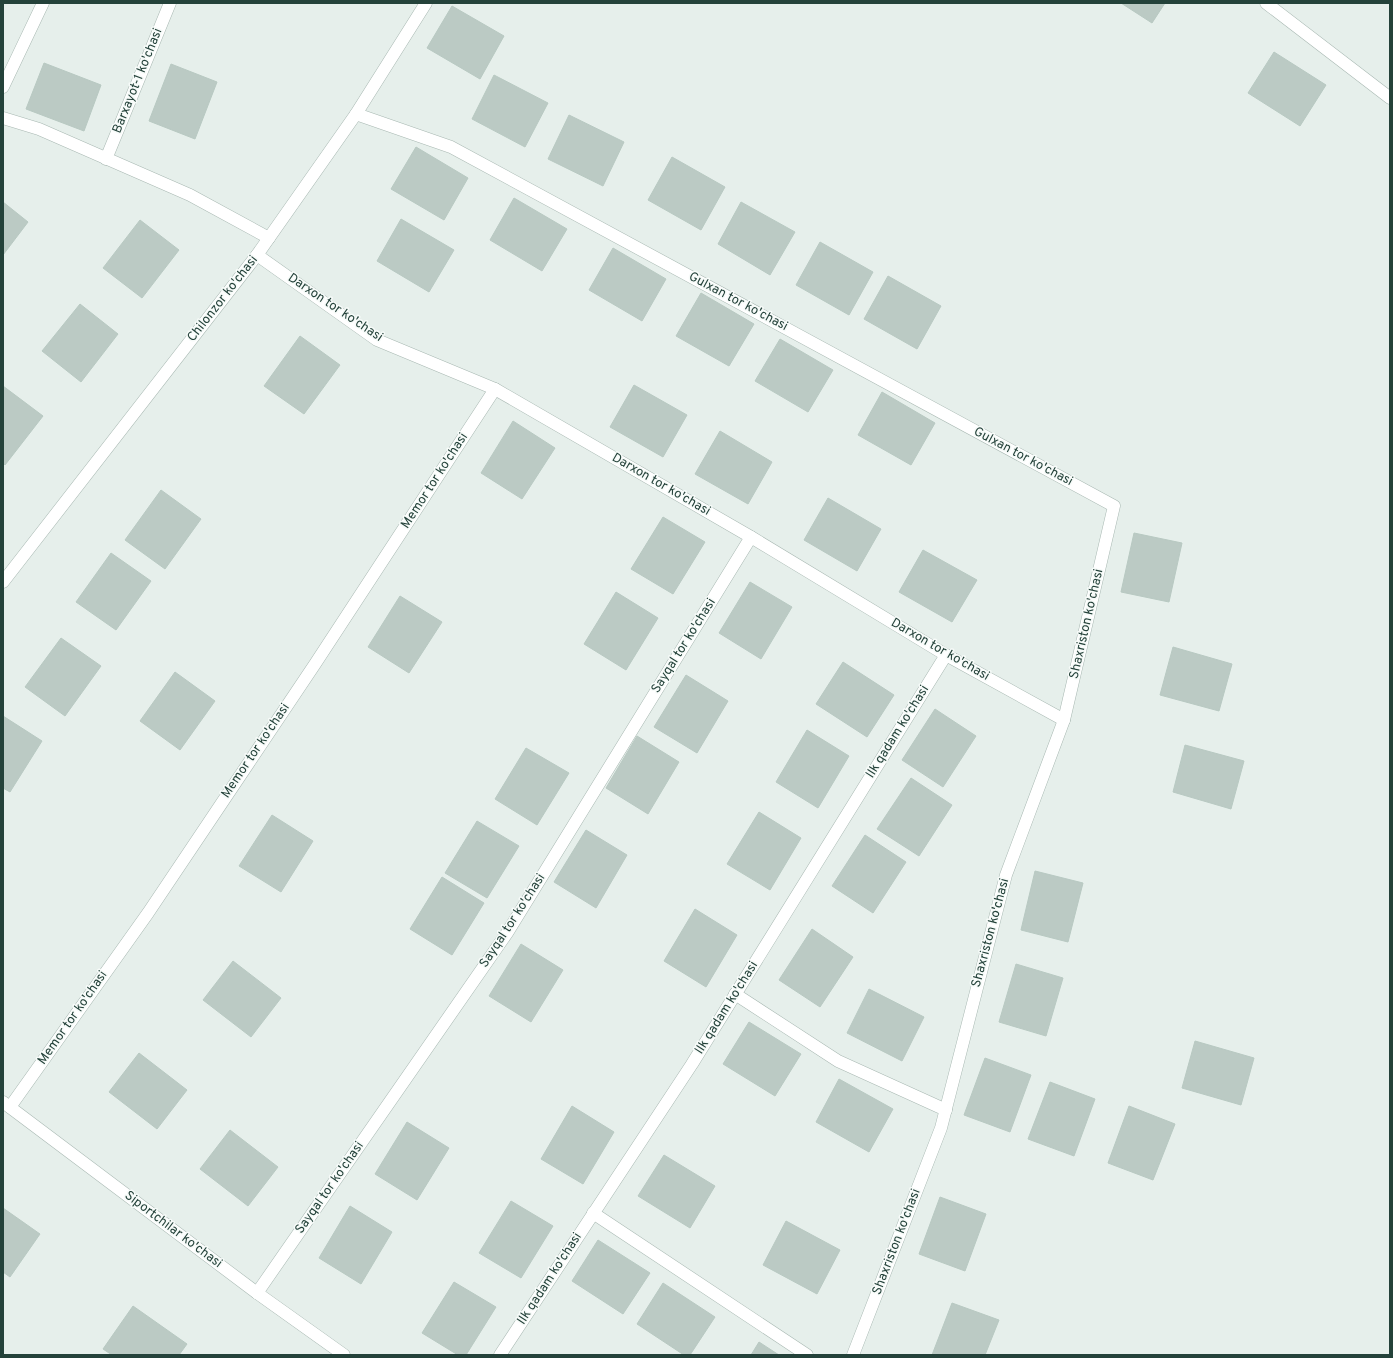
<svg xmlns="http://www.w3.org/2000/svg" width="1393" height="1358" viewBox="0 0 1393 1358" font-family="Overpass,sans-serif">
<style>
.building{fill:#bbcac4;stroke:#b8c9c2}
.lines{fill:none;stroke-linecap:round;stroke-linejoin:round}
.minor-casing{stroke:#a8b8b2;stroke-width:13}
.minor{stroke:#fff;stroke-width:12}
.labels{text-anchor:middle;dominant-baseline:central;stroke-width:3;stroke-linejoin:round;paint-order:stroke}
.street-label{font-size:13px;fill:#24423a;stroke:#f7fbf9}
</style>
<rect width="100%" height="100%" fill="#e6efeb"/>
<g class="building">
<polygon points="1121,3 1165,3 1152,23"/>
<polygon points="452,6 504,36 480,79 427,48"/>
<polygon points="1274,52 1326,85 1300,126 1248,93"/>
<polygon points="44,63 101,85 84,131 26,109"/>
<polygon points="171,64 217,82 195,139 149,121"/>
<polygon points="494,75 548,103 525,147 472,119"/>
<polygon points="569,115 624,142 603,186 548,159"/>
<polygon points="416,147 468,178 444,220 391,189"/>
<polygon points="672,157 725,187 701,230 648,200"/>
<polygon points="514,198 567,229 542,271 490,240"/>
<polygon points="3,202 28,222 3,255"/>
<polygon points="741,202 795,232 770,275 718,244"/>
<polygon points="401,219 454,250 429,292 377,261"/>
<polygon points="140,220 179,250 142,298 103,268"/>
<polygon points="820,242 873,272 849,315 796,285"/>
<polygon points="613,248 666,279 642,321 589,290"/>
<polygon points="888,276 941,306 917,349 864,319"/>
<polygon points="701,293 754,324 729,366 676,336"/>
<polygon points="80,304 118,334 81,382 42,351"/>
<polygon points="300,336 340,365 304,414 264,386"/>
<polygon points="780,339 833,370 808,412 755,381"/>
<polygon points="634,385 687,415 663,457 610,427"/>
<polygon points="3,386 43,416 5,465 3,463"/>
<polygon points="882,392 935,423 911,465 858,435"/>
<polygon points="513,421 555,448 522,499 481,473"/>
<polygon points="720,431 772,462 748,504 695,474"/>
<polygon points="161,490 201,519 165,569 125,540"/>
<polygon points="828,498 881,529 857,571 804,540"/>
<polygon points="663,517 705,542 673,594 631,569"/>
<polygon points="1134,533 1182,543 1169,602 1121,592"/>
<polygon points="923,550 977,580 952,622 899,592"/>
<polygon points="111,553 151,581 116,630 76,602"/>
<polygon points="750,582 792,607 761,659 719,633"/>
<polygon points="616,592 658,618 626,670 584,644"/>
<polygon points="400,596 442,622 409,673 368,647"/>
<polygon points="61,638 101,666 65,716 25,687"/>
<polygon points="1173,647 1232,664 1219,711 1160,695"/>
<polygon points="843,662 894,695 867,737 816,704"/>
<polygon points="175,672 215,701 180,750 140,721"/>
<polygon points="686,675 728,701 697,753 654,727"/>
<polygon points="935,709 976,736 943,787 902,760"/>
<polygon points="3,716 42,741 10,792 3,788"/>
<polygon points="807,730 849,756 818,808 776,782"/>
<polygon points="637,736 679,762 648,814 606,788"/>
<polygon points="1185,745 1244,761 1231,809 1173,792"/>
<polygon points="526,748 569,773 537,825 495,799"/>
<polygon points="911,778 952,805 919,856 877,829"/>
<polygon points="759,812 801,838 770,890 727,864"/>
<polygon points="272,815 313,841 281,892 239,866"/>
<polygon points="477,821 519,846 487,898 445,873"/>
<polygon points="586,830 627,855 596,908 554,882"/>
<polygon points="865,835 906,862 873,913 832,886"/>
<polygon points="1035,871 1083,883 1068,942 1021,930"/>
<polygon points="442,877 484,903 452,955 410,929"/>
<polygon points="695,909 737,935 706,987 664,961"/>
<polygon points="812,929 853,957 820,1007 779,980"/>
<polygon points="521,944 563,970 531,1022 489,996"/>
<polygon points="233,961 281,998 251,1037 203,1000"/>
<polygon points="1016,964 1063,978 1046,1036 999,1022"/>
<polygon points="869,989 924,1017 902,1061 847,1033"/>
<polygon points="749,1022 801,1054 775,1096 723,1064"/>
<polygon points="1195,1041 1254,1058 1241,1105 1182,1088"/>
<polygon points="139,1053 187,1090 157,1129 109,1092"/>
<polygon points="985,1058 1031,1075 1010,1132 964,1115"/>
<polygon points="839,1079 893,1109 869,1152 816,1122"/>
<polygon points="1050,1082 1095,1099 1074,1156 1028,1139"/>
<polygon points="572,1106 614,1132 583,1184 541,1159"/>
<polygon points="1129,1106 1175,1124 1153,1180 1108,1163"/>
<polygon points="407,1122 449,1148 417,1200 375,1174"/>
<polygon points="230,1130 278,1167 248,1206 200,1169"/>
<polygon points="664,1155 715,1186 690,1228 638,1196"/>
<polygon points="940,1197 986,1214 965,1271 919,1254"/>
<polygon points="511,1201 553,1226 521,1278 479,1253"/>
<polygon points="350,1206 392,1232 361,1284 319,1258"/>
<polygon points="3,1208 40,1234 10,1277 3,1272"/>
<polygon points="786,1221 840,1250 817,1294 763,1265"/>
<polygon points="598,1240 650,1273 623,1314 572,1281"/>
<polygon points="454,1282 496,1307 466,1355 458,1355 422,1333"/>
<polygon points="663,1283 715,1317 690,1355 684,1355 637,1324"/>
<polygon points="952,1303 999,1320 985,1355 932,1355"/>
<polygon points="133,1306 187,1344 179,1355 112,1355 103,1349"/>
<polygon points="759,1342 779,1355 751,1355"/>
</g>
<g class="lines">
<g class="minor-casing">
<g id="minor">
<polyline points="1266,3 1390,98"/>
<polyline points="3,87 43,3"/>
<polyline points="356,114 451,147 1114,506 1064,720 1006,875 941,1128 853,1355"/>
<polyline points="3,118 39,129 190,195 269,238"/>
<polyline points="106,159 170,3"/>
<polyline points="257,255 377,340 495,389 751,537 946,655 1064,720"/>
<polyline points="3,582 257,255 356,114 426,3"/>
<polyline points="735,994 838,1061 946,1110"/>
<polyline points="3,1102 257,1293 344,1355"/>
<polyline points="10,1107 148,913 315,664 495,389"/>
<polyline points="593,1213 807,1355"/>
<polyline points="257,1293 507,933 751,537"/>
<polyline points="500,1355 692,1064 946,655"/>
</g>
</g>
<use href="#minor" class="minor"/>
</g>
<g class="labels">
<g class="street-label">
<text transform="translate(138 81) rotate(-68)">Barxayot-1 ko'chasi</text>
<text transform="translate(223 299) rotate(-52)">Chilonzor ko'chasi</text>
<text transform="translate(738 302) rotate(28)">Gulxan tor ko'chasi</text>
<text transform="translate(335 308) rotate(34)">Darxon tor ko'chasi</text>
<text transform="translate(1023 457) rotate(28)">Gulxan tor ko'chasi</text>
<text transform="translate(435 481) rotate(-57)">Memor tor ko'chasi</text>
<text transform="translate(661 485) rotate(30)">Darxon tor ko'chasi</text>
<text transform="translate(1087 624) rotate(-77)">Shaxriston ko'chasi</text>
<text transform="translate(684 646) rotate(-58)">Sayqal tor ko'chasi</text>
<text transform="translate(940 650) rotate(30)">Darxon tor ko'chasi</text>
<text transform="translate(898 732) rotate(-58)">Ilk qadam ko'chasi</text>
<text transform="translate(256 751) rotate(-56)">Memor tor ko'chasi</text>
<text transform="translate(513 921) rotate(-57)">Sayqal tor ko'chasi</text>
<text transform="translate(991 933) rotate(-75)">Shaxriston ko'chasi</text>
<text transform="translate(727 1008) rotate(-58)">Ilk qadam ko'chasi</text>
<text transform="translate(73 1018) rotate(-55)">Memor tor ko'chasi</text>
<text transform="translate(330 1188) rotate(-55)">Sayqal tor ko'chasi</text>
<text transform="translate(173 1230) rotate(37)">Siportchilar ko'chasi</text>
<text transform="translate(897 1242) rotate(-69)">Shaxriston ko'chasi</text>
<text transform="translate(550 1279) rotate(-57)">Ilk qadam ko'chasi</text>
</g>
</g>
<rect width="1393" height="1358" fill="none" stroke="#24423a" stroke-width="8"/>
</svg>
